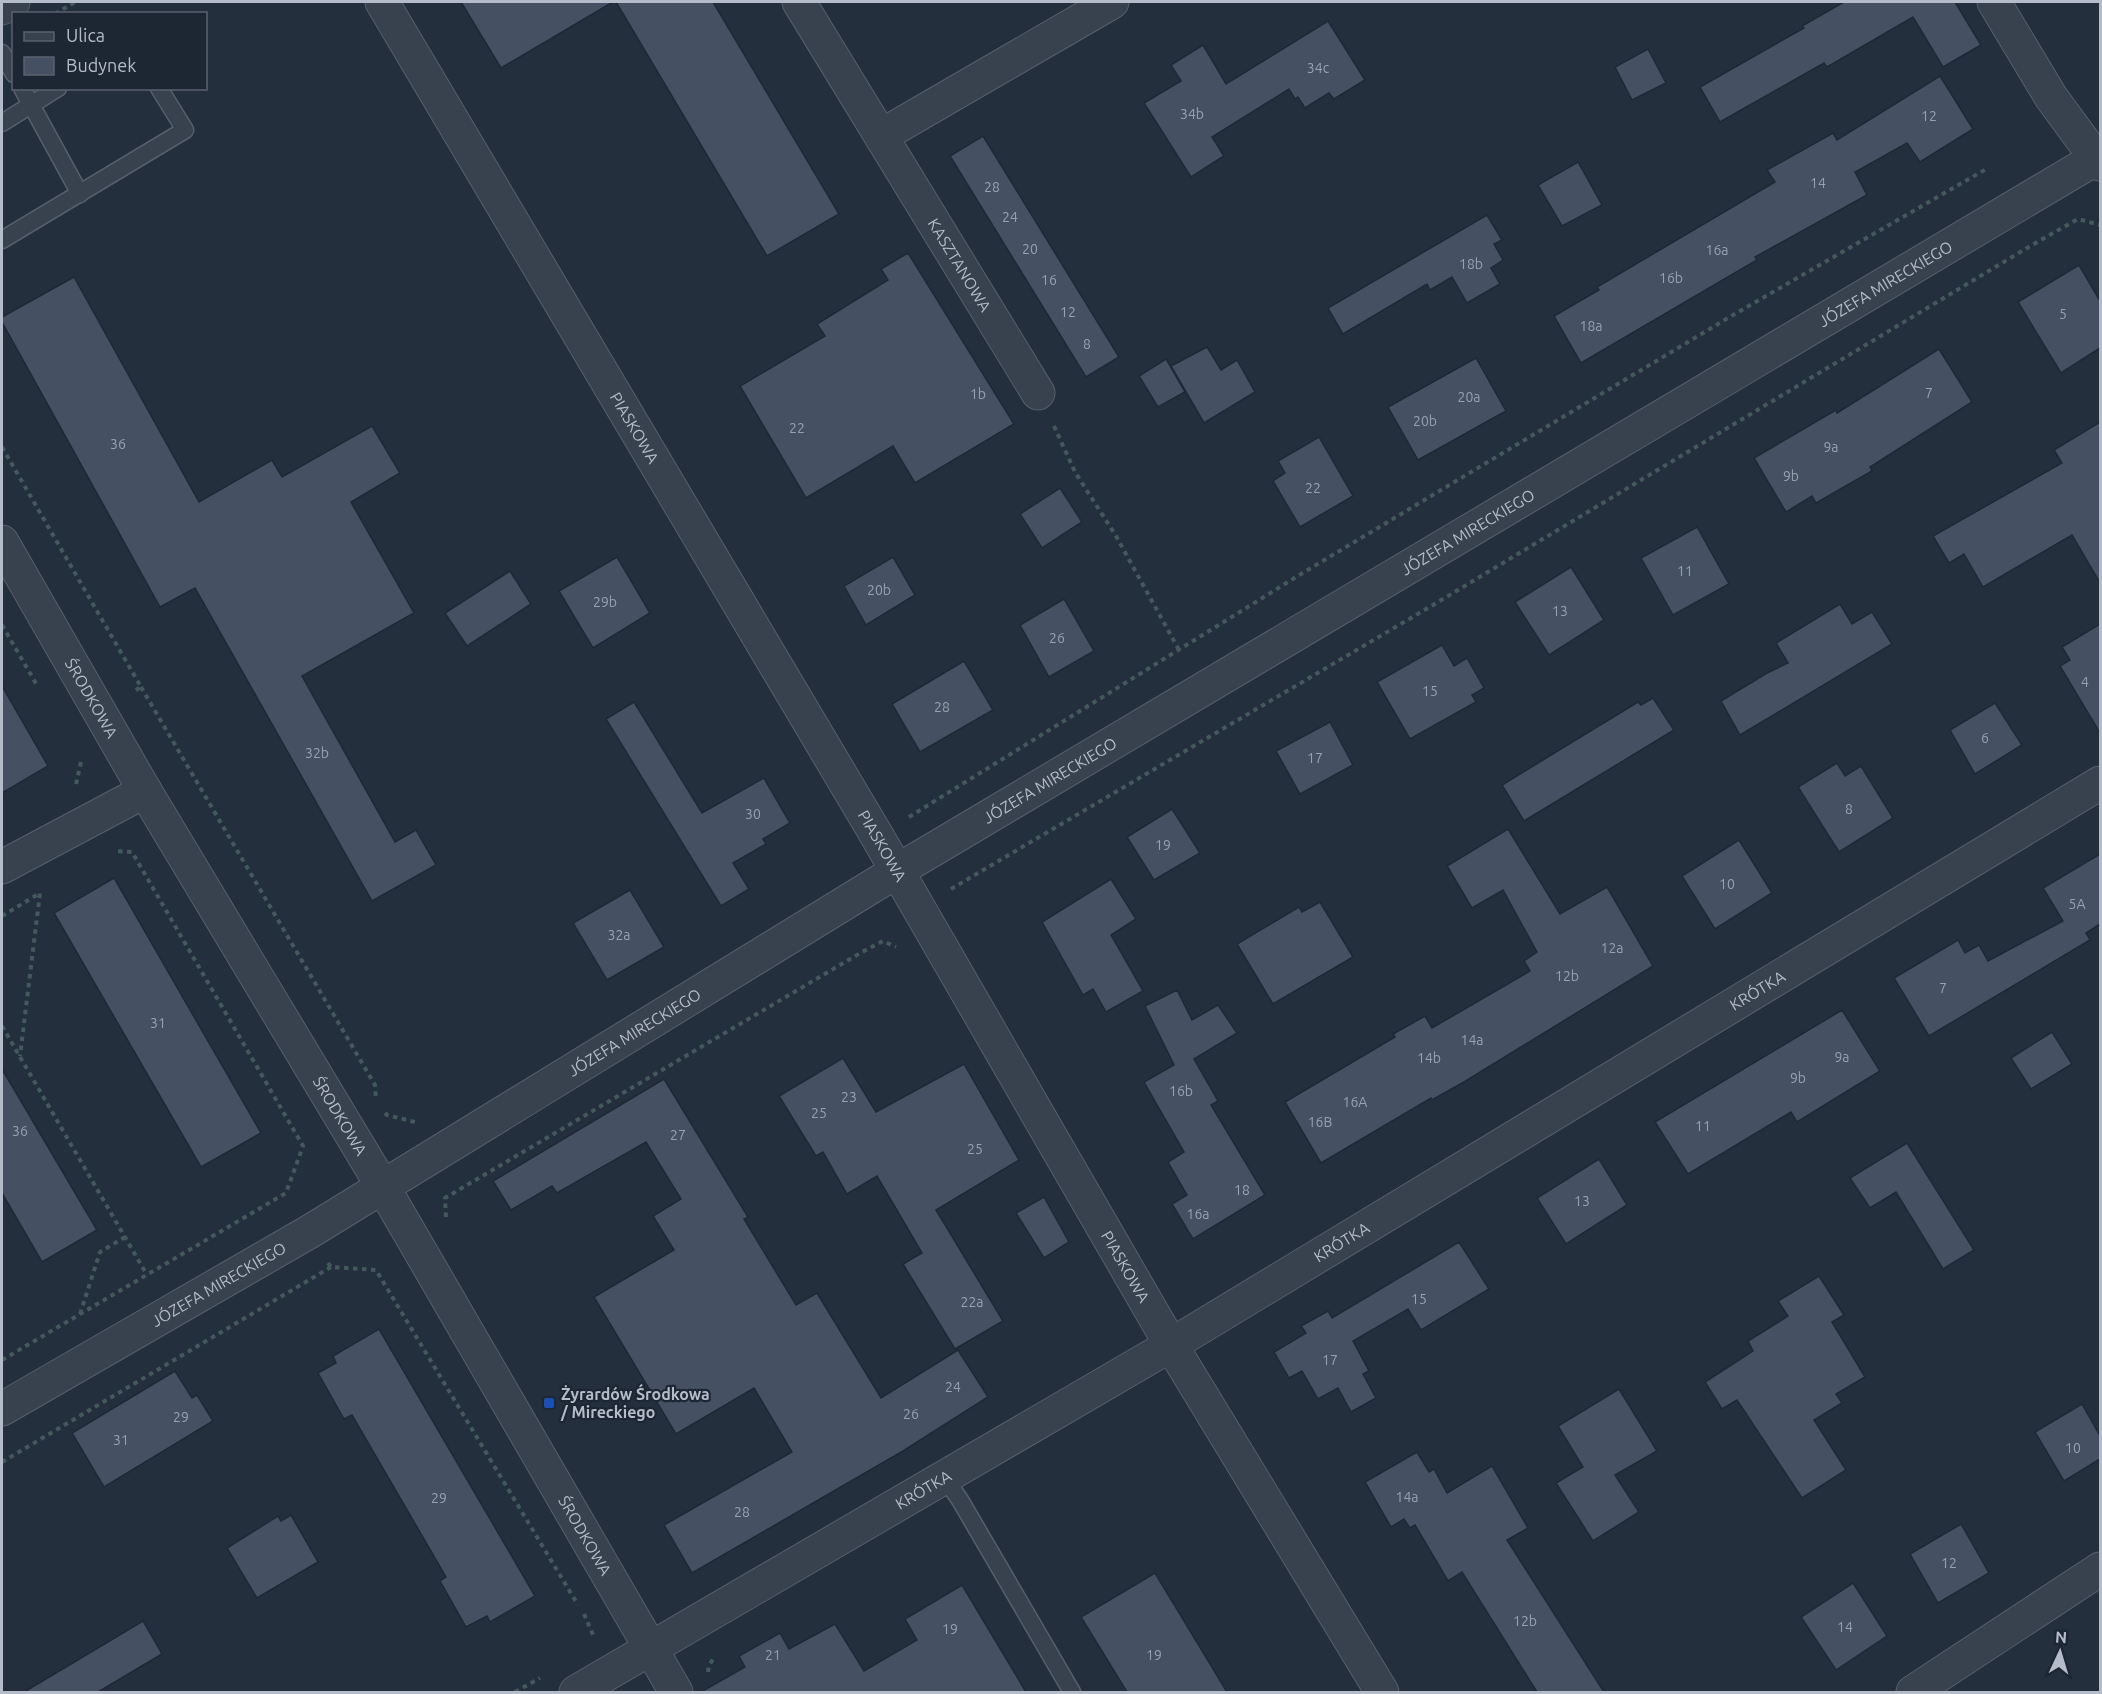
<svg xmlns="http://www.w3.org/2000/svg" width="2102" height="1694" viewBox="0 0 2102 1694" font-family="Ubuntu,sans-serif">
<style>
.building{fill:#455162;stroke:#1f2835;stroke-width:1.5}
.lines{fill:none;stroke-linecap:round;stroke-linejoin:round}
.service-casing{stroke:#565f6c;stroke-width:19}
.minor-casing{stroke:#565f6c;stroke-width:35}
.tertiary-casing{stroke:#565f6c;stroke-width:35}
.path{stroke:#44595c;stroke-width:4;stroke-dasharray:4.5 4.5;stroke-linecap:butt}
.service{stroke:#38414e;stroke-width:16}
.minor{stroke:#38414e;stroke-width:33}
.tertiary{stroke:#38414e;stroke-width:33}
.transit-dot{fill:#1a4fb4;stroke:#1d2633;stroke-width:2}
.labels{text-anchor:middle;dominant-baseline:central;stroke-width:4.5;stroke-linejoin:round;paint-order:stroke}
.number-label{font-size:14px;fill:#98a1af}
.street-label{font-size:16px;fill:#b4bcc9;stroke:#1d2633}
.poi-label{font-size:16px;font-weight:bold;fill:#b4bcc9;stroke:#1d2633;text-anchor:start}
</style>
<rect width="100%" height="100%" fill="#242f3e"/>
<g class="building">
<polygon points="461,2 613,2 501,68"/>
<polygon points="616,2 713,2 839,214 767,256"/>
<polygon points="1844,2 1955,2 1981,45 1943,67 1913,17 1827,67 1824,63 1720,122 1700,87 1804,28 1802,26"/>
<polygon points="1328,21 1365,80 1334,99 1329,93 1305,108 1298,97 1295,99 1289,89 1212,137 1224,156 1191,177 1144,103 1181,81 1171,65 1203,45 1226,84"/>
<polygon points="1648,49 1666,83 1632,100 1615,67"/>
<polygon points="1940,76 1973,129 1920,162 1907,143 1855,172 1867,195 1755,257 1757,260 1581,363 1554,316 1599,290 1597,287 1775,182 1767,170 1833,133 1837,140"/>
<polygon points="983,136 1119,357 1086,377 950,156"/>
<polygon points="1578,162 1602,205 1562,226 1538,185"/>
<polygon points="1487,215 1502,240 1494,244 1503,260 1491,268 1500,284 1467,303 1452,277 1430,290 1427,284 1343,334 1328,308"/>
<polygon points="908,253 1014,424 915,483 893,446 806,498 740,386 825,336 817,324 888,280 881,269"/>
<polygon points="2079,265 2100,301 2100,348 2061,373 2018,302"/>
<polygon points="74,277 199,502 272,460 282,477 372,426 400,473 351,502 414,613 302,676 395,842 416,830 436,865 372,901 195,588 160,607 2,322 2,317"/>
<polygon points="1207,347 1221,370 1237,360 1255,392 1204,423 1171,366"/>
<polygon points="1939,349 1972,402 1870,467 1872,471 1816,503 1812,496 1786,512 1754,458 1836,410 1837,413"/>
<polygon points="1476,358 1506,411 1418,460 1388,407"/>
<polygon points="1166,359 1185,392 1158,407 1139,376"/>
<polygon points="2100,422 2100,583 2072,535 1983,587 1964,554 1949,563 1933,536 2062,463 2054,450"/>
<polygon points="1319,437 1353,496 1300,527 1273,481 1285,473 1278,461"/>
<polygon points="1060,488 1082,522 1042,548 1020,514"/>
<polygon points="1697,527 1729,584 1673,615 1641,558"/>
<polygon points="617,557 650,613 593,648 559,591"/>
<polygon points="893,557 915,595 866,625 844,586"/>
<polygon points="1571,567 1604,620 1549,655 1515,602"/>
<polygon points="510,571 531,604 467,646 445,613"/>
<polygon points="1064,599 1094,651 1049,677 1020,625"/>
<polygon points="1840,604 1852,624 1872,612 1892,644 1740,735 1721,701 1767,673 1788,663 1776,643"/>
<polygon points="2100,624 2100,733 2060,666 2070,660 2062,647"/>
<polygon points="1442,645 1454,666 1467,658 1484,688 1472,695 1476,702 1410,739 1377,682"/>
<polygon points="964,661 993,710 920,752 892,704"/>
<polygon points="2,686 48,766 2,793"/>
<polygon points="1653,698 1674,730 1524,821 1502,785 1638,702 1641,705"/>
<polygon points="634,702 702,813 764,778 790,823 763,839 766,844 733,863 749,889 721,906 606,719"/>
<polygon points="1995,703 2022,745 1975,774 1950,730"/>
<polygon points="1330,722 1353,765 1300,794 1276,751"/>
<polygon points="1837,763 1845,776 1861,766 1893,818 1839,852 1798,787"/>
<polygon points="1172,809 1200,853 1154,880 1127,837"/>
<polygon points="1508,829 1560,914 1607,887 1653,966 1464,1082 1432,1100 1431,1098 1321,1163 1285,1102 1395,1037 1393,1034 1425,1016 1432,1028 1530,971 1524,961 1537,952 1503,890 1472,908 1447,866"/>
<polygon points="1739,840 1772,893 1715,929 1682,876"/>
<polygon points="2100,854 2100,924 2086,933 2090,940 1929,1036 1894,978 1958,940 1965,953 1979,945 1988,961 2063,921 2043,888"/>
<polygon points="114,878 261,1133 201,1167 54,913"/>
<polygon points="1111,879 1136,919 1111,935 1143,991 1106,1012 1093,989 1083,995 1042,922"/>
<polygon points="630,890 664,947 607,980 573,923"/>
<polygon points="1320,902 1353,957 1273,1004 1237,944 1299,907 1302,912"/>
<polygon points="1177,990 1192,1020 1218,1005 1237,1033 1194,1059 1218,1101 1211,1105 1265,1195 1193,1239 1172,1204 1187,1195 1168,1162 1184,1152 1144,1082 1174,1065 1145,1006"/>
<polygon points="1842,1010 1880,1071 1797,1122 1791,1112 1688,1174 1655,1122"/>
<polygon points="2052,1032 2072,1064 2031,1089 2011,1058"/>
<polygon points="843,1058 876,1112 964,1064 1019,1160 936,1210 1003,1321 955,1349 903,1264 922,1253 877,1176 847,1194 823,1152 816,1156 779,1096"/>
<polygon points="2,1069 97,1230 42,1262 2,1193"/>
<polygon points="664,1079 748,1217 744,1219 796,1305 817,1293 881,1398 958,1350 988,1397 903,1451 692,1573 664,1525 792,1452 754,1388 676,1434 594,1297 674,1250 653,1216 681,1199 646,1142 557,1193 552,1186 511,1210 493,1181"/>
<polygon points="1907,1143 1974,1250 1943,1269 1896,1192 1870,1208 1850,1178"/>
<polygon points="1599,1159 1627,1205 1566,1244 1537,1198"/>
<polygon points="1044,1197 1069,1242 1044,1258 1016,1213"/>
<polygon points="1459,1242 1489,1289 1421,1330 1408,1309 1353,1341 1369,1371 1363,1374 1376,1398 1351,1412 1338,1388 1318,1399 1302,1371 1289,1378 1274,1352 1306,1333 1301,1326 1328,1311 1332,1318"/>
<polygon points="1819,1276 1844,1315 1832,1322 1865,1377 1836,1394 1842,1403 1814,1420 1846,1470 1802,1498 1737,1400 1722,1409 1705,1382 1753,1351 1748,1341 1788,1316 1778,1301"/>
<polygon points="379,1329 535,1596 490,1622 487,1616 466,1627 440,1581 446,1577 352,1415 344,1419 318,1373 336,1363 333,1356"/>
<polygon points="175,1371 192,1398 197,1395 213,1421 104,1487 72,1433"/>
<polygon points="1619,1389 1657,1451 1615,1475 1639,1512 1593,1541 1556,1483 1583,1467 1558,1426"/>
<polygon points="2082,1404 2100,1436 2100,1459 2064,1481 2035,1432"/>
<polygon points="1417,1452 1429,1472 1434,1469 1447,1493 1492,1466 1528,1528 1507,1540 1604,1692 1537,1692 1462,1572 1448,1581 1415,1525 1410,1528 1404,1519 1391,1527 1365,1482"/>
<polygon points="291,1515 318,1562 257,1598 227,1548 278,1516 281,1521"/>
<polygon points="1961,1524 1989,1573 1938,1603 1910,1554"/>
<polygon points="1155,1573 1227,1692 1127,1692 1081,1617"/>
<polygon points="1853,1583 1887,1636 1836,1670 1801,1617"/>
<polygon points="962,1585 1026,1692 701,1692 745,1667 739,1656 780,1633 789,1649 835,1624 864,1671 917,1640 905,1619"/>
<polygon points="143,1621 162,1654 98,1692 24,1692"/>
</g>
<g class="lines">
<g class="service-casing">
<g id="service">
<polyline points="2,53 14,74"/>
<polyline points="22,88 80,194"/>
<polyline points="2,123 58,88"/>
<polyline points="2,240 185,130 159,88"/>
<polyline points="944,1477 960,1500 1072,1692"/>
</g>
</g>
<g class="minor-casing">
<g id="minor">
<path id="s1" d="M382 2 877 836 1171 1345 1382 1692"/>
<path id="s2" d="M799 2 1038 393"/>
<polyline points="1994,2 2051,97 2100,164"/>
<polyline points="2,8 13,2"/>
<polyline points="881,136 1112,2"/>
<path id="s3" d="M2 542 145 791 383 1187 676 1692"/>
<polyline points="2,867 145,791"/>
<path id="s4" d="M576 1692 1171 1345 2100 783"/>
<polyline points="1913,1692 2100,1569"/>
</g>
</g>
<g class="tertiary-casing">
<g id="tertiary">
<path id="s5" d="M2 1409 309 1232 897 871 2100 156"/>
</g>
</g>
<g class="path">
<polyline points="55,14 75,2"/>
<polyline points="1054,426 1075,472 1116,536 1179,650"/>
<polyline points="2,447 141,687 133,692"/>
<polyline points="2,625 38,687"/>
<polyline points="141,687 375,1085 376,1100"/>
<polyline points="76,784 81,762 80,759"/>
<polyline points="909,817 1301,574 1733,315 1988,168"/>
<polyline points="951,889 1433,605 2032,245 2078,219 2100,225"/>
<polyline points="2,916 40,893 20,1056"/>
<polyline points="2,1026 147,1275"/>
<polyline points="385,1113 387,1115 415,1122"/>
<polyline points="446,1217 445,1198 862,952 883,941 896,947"/>
<polyline points="328,1263 331,1267 376,1270 578,1605"/>
<polyline points="80,1314 100,1252 125,1237"/>
<polyline points="2,1360 286,1193 303,1146 132,852 116,851"/>
<polyline points="2,1462 331,1267"/>
<polyline points="584,1614 594,1637"/>
<polyline points="708,1672 709,1666 714,1657"/>
<polyline points="515,1692 540,1678"/>
</g>
<use href="#service" class="service"/>
<use href="#minor" class="minor"/>
<use href="#tertiary" class="tertiary"/>
</g>
<rect class="transit-dot" x="543" y="1397" width="12" height="12" rx="3"/>
<g class="labels">
<g class="number-label">
<text x="1318" y="68">34c</text>
<text x="1192" y="114">34b</text>
<text x="1929" y="116">12</text>
<text x="1818" y="183">14</text>
<text x="992" y="187">28</text>
<text x="1010" y="217">24</text>
<text x="1030" y="249">20</text>
<text x="1717" y="250">16a</text>
<text x="1471" y="264">18b</text>
<text x="1671" y="278">16b</text>
<text x="1049" y="280">16</text>
<text x="1068" y="312">12</text>
<text x="2063" y="314">5</text>
<text x="1591" y="326">18a</text>
<text x="1087" y="344">8</text>
<text x="1929" y="393">7</text>
<text x="978" y="394">1b</text>
<text x="1469" y="397">20a</text>
<text x="1425" y="421">20b</text>
<text x="797" y="428">22</text>
<text x="118" y="444">36</text>
<text x="1831" y="447">9a</text>
<text x="1791" y="476">9b</text>
<text x="1313" y="488">22</text>
<text x="1685" y="571">11</text>
<text x="879" y="590">20b</text>
<text x="605" y="602">29b</text>
<text x="1560" y="611">13</text>
<text x="1057" y="638">26</text>
<text x="2085" y="682">4</text>
<text x="1430" y="691">15</text>
<text x="942" y="707">28</text>
<text x="1985" y="738">6</text>
<text x="317" y="753">32b</text>
<text x="1315" y="758">17</text>
<text x="1849" y="809">8</text>
<text x="753" y="814">30</text>
<text x="1163" y="845">19</text>
<text x="1727" y="884">10</text>
<text x="2077" y="904">5A</text>
<text x="619" y="935">32a</text>
<text x="1612" y="948">12a</text>
<text x="1567" y="976">12b</text>
<text x="1943" y="988">7</text>
<text x="158" y="1023">31</text>
<text x="1472" y="1040">14a</text>
<text x="1842" y="1057">9a</text>
<text x="1429" y="1058">14b</text>
<text x="1798" y="1078">9b</text>
<text x="1181" y="1091">16b</text>
<text x="849" y="1097">23</text>
<text x="1355" y="1102">16A</text>
<text x="819" y="1113">25</text>
<text x="1320" y="1122">16B</text>
<text x="1703" y="1126">11</text>
<text x="20" y="1131">36</text>
<text x="678" y="1135">27</text>
<text x="975" y="1149">25</text>
<text x="1242" y="1190">18</text>
<text x="1582" y="1201">13</text>
<text x="1198" y="1214">16a</text>
<text x="1419" y="1299">15</text>
<text x="972" y="1302">22a</text>
<text x="1330" y="1360">17</text>
<text x="953" y="1387">24</text>
<text x="911" y="1414">26</text>
<text x="181" y="1417">29</text>
<text x="121" y="1440">31</text>
<text x="2073" y="1448">10</text>
<text x="1407" y="1497">14a</text>
<text x="439" y="1498">29</text>
<text x="742" y="1512">28</text>
<text x="1949" y="1563">12</text>
<text x="1525" y="1621">12b</text>
<text x="1845" y="1627">14</text>
<text x="950" y="1629">19</text>
<text x="773" y="1655">21</text>
<text x="1154" y="1655">19</text>
</g>
<g class="street-label">
<text stroke="none"><textPath href="#s2" startOffset="308">KASZTANOWA</textPath></text>
<text stroke="none"><textPath href="#s5" startOffset="2194">JÓZEFA MIRECKIEGO</textPath></text>
<text stroke="none"><textPath href="#s1" startOffset="495">PIASKOWA</textPath></text>
<text stroke="none"><textPath href="#s5" startOffset="1708">JÓZEFA MIRECKIEGO</textPath></text>
<text stroke="none"><textPath href="#s3" startOffset="180">ŚRODKOWA</textPath></text>
<text stroke="none"><textPath href="#s5" startOffset="1222">JÓZEFA MIRECKIEGO</textPath></text>
<text stroke="none"><textPath href="#s1" startOffset="981">PIASKOWA</textPath></text>
<text stroke="none"><textPath href="#s4" startOffset="1374">KRÓTKA</textPath></text>
<text stroke="none"><textPath href="#s5" startOffset="736">JÓZEFA MIRECKIEGO</textPath></text>
<text stroke="none"><textPath href="#s3" startOffset="666">ŚRODKOWA</textPath></text>
<text stroke="none"><textPath href="#s4" startOffset="888">KRÓTKA</textPath></text>
<text stroke="none"><textPath href="#s1" startOffset="1467">PIASKOWA</textPath></text>
<text stroke="none"><textPath href="#s5" startOffset="250">JÓZEFA MIRECKIEGO</textPath></text>
<text stroke="none"><textPath href="#s4" startOffset="402">KRÓTKA</textPath></text>
<text stroke="none"><textPath href="#s3" startOffset="1152">ŚRODKOWA</textPath></text>
</g>
<g class="poi-label">
<text x="561" y="1394">Żyrardów Środkowa<tspan x="561" dy="18">/ Mireckiego</tspan></text>
</g>
</g>
<rect width="2102" height="1694" fill="none" stroke="#b4bcc9" stroke-width="6"/>
<rect x="12" y="12" width="195" height="78" fill="#1d2633" stroke="#59626f" stroke-width="1.5"/>
<rect x="24" y="32" width="30" height="9" fill="#38414e" stroke="#59626f" stroke-width="1.5"/>
<text x="66" y="42" font-size="18" fill="#b4bcc9">Ulica</text>
<rect x="24" y="57" width="30" height="18" fill="#455162" stroke="#59626f" stroke-width="1.5"/>
<text x="66" y="72" font-size="18" fill="#b4bcc9">Budynek</text>
<g transform="translate(2060 1652) rotate(4)" stroke="#1d2633" stroke-width="4.5" paint-order="stroke">
<path d="M0-4.5L10 22L0 15L-10 22Z" fill="#b4bcc9"/>
<text y="-9" font-size="16" font-weight="bold" text-anchor="middle" fill="#b4bcc9">N</text>
</g>
</svg>
